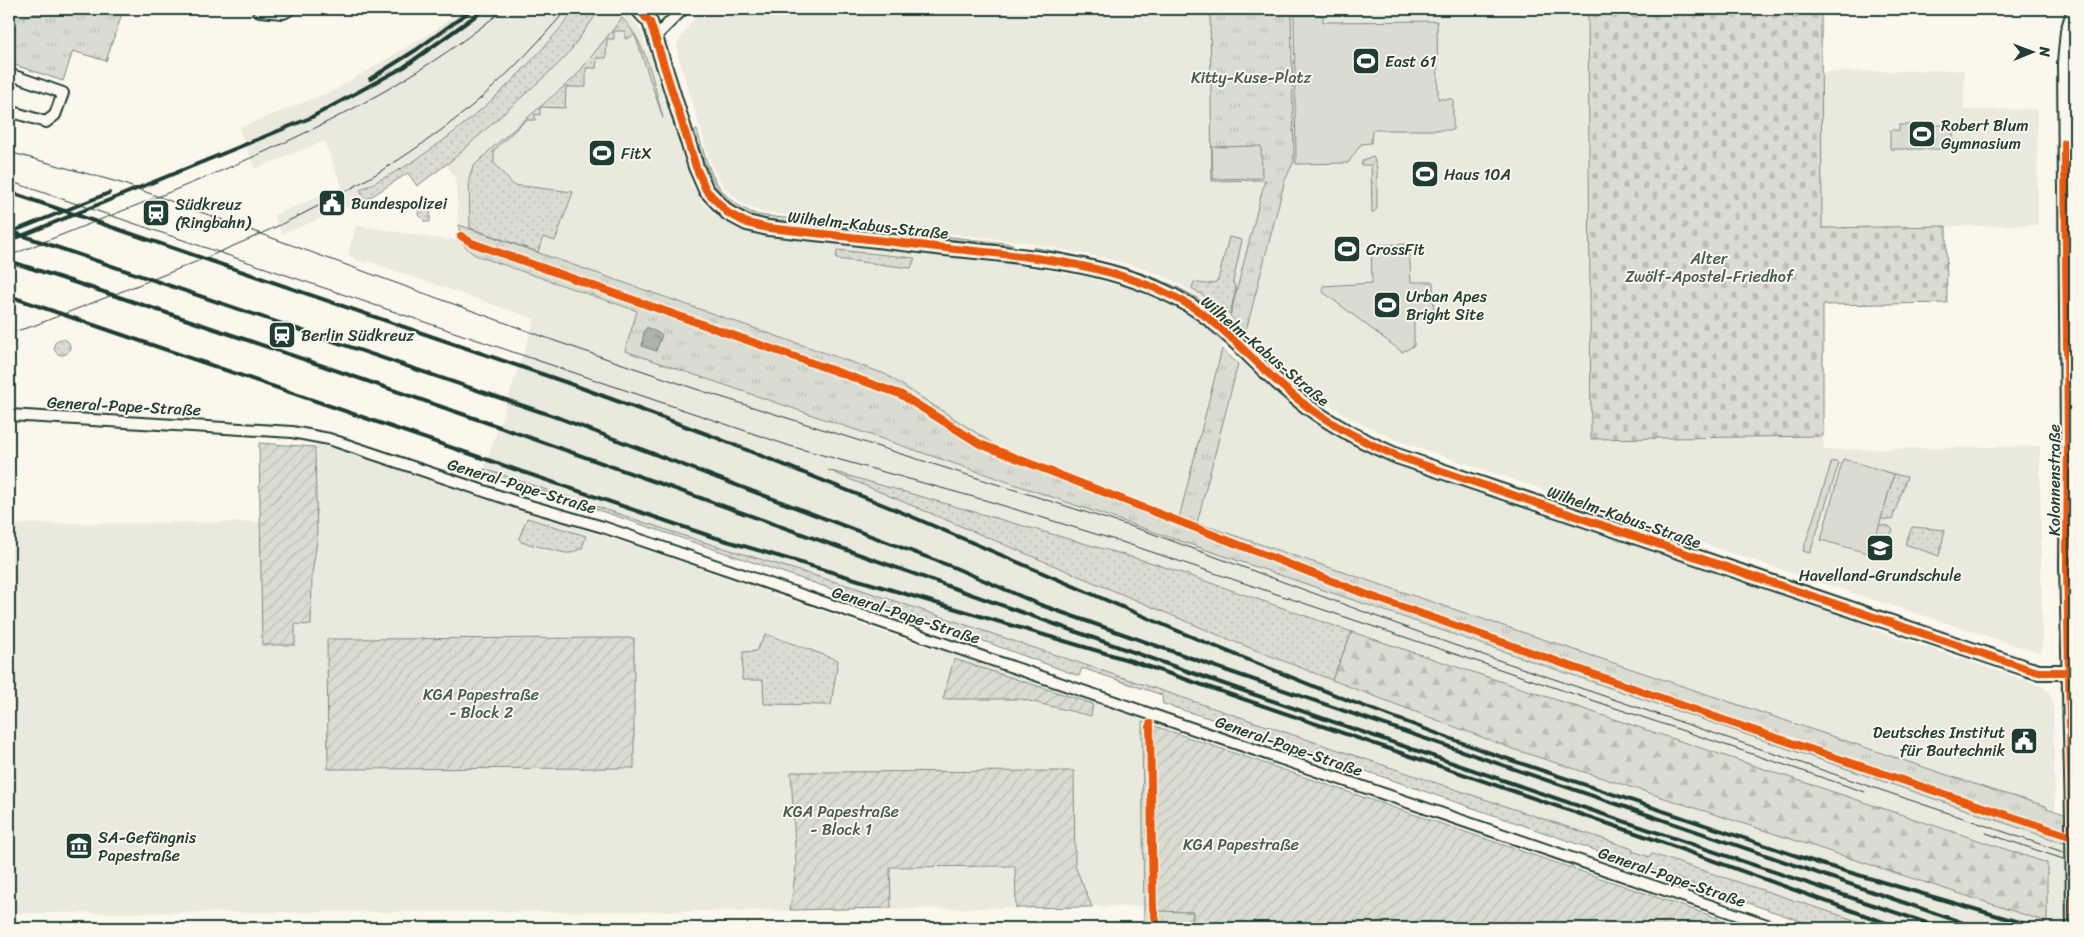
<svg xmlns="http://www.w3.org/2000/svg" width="2084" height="937" viewBox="0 0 2084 937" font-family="Sriracha,sans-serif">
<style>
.built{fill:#eae9de;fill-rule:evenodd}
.grass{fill:url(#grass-dots);stroke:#7d8c82}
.forest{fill:url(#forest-firs);stroke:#7d8c82}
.cemetery{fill:url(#cemetery-stones);stroke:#7d8c82}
.park{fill:url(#park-tufts);stroke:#7d8c82}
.garden{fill:url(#garden-furrows);stroke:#7d8c82}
.pitch{fill:#dbdcd1;stroke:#7d8c82}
.water{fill:url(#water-ripples);stroke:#74847b}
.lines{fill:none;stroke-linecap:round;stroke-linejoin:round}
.street-casing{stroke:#1f3d34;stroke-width:14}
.secondary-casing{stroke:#1f3d34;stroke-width:18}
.street{stroke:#fbf7ec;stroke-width:10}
.secondary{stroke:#fbf7ec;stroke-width:14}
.tram{stroke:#1f3d34;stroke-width:1}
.rail{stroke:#1f3d34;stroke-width:4}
.secondary-bridge-casing{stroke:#1f3d34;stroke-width:18;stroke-linecap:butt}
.secondary-bridge{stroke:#fbf7ec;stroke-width:14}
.cycleway-casing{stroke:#fbf7ec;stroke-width:11}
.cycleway{stroke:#e8590c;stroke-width:8}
.labels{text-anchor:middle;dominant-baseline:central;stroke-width:4;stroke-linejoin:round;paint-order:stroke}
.poi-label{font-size:16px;fill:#1f3d34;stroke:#fbf7ec;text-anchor:start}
.park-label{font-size:16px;fill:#455d53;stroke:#fbf7ec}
.street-label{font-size:16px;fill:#1f3d34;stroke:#fbf7ec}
</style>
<defs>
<pattern id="grass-dots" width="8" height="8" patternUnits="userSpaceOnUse" patternTransform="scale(1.25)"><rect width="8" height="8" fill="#dbdcd1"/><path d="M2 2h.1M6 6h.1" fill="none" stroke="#bcbeb4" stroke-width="1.8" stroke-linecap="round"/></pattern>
<pattern id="forest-firs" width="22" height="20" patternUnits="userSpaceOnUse" patternTransform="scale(1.25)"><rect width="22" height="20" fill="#dbdcd1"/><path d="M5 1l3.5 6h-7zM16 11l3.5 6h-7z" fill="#bcbeb4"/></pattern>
<pattern id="cemetery-stones" width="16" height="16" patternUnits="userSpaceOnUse" patternTransform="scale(1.25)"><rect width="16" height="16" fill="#dbdcd1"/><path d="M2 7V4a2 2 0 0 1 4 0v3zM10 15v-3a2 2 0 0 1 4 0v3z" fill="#bcbeb4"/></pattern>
<pattern id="park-tufts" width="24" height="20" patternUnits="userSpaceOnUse" patternTransform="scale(1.25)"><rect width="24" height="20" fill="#dbdcd1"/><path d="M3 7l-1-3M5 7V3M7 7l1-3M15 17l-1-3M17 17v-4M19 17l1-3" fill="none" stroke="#bcbeb4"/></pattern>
<pattern id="garden-furrows" width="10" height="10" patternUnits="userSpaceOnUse" patternTransform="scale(1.25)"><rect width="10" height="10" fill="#dbdcd1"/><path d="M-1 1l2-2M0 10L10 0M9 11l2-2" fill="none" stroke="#bcbeb4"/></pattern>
<pattern id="water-ripples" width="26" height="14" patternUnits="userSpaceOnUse" patternTransform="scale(1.25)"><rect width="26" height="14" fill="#adb4aa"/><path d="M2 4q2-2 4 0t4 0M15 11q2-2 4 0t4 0" fill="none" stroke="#8c948b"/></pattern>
</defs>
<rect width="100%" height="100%" fill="#fbf7ec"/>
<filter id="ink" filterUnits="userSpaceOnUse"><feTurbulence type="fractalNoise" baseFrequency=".02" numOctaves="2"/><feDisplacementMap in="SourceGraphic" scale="10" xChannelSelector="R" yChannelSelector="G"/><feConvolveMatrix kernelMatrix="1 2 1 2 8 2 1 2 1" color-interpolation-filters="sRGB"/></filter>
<g filter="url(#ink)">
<g class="built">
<polygon points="463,9 576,9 548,45 519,75 464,124 416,160 360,190 366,200 282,234 274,215 342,187 331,158 324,141 255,169 239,128 335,90 435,30"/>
<polygon points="599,9 620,9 636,23 642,33 647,51 649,52 691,184 702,202 715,215 736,229 765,236 1012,264 1090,278 1128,288 1162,300 1185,312 1214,332 1224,342 1180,518 1003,450 885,374 459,225 455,178 446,164 567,55"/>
<polygon points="893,9 1210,9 1212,181 1265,180 1230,316 1176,282 1143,268 1108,259 1025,242 762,212 743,204 726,190 712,167 677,52 677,44 698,12"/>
<polygon points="1291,9 1588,9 1591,439 1823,436 1824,450 2040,446 2042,650 2040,653 1803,577 1404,443 1355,421 1311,393 1246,331 1285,180 1294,161"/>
<polygon points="1964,70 1964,110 2037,109 2038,225 1822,228 1821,72"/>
<polygon points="356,225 440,239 460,240 465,248 475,255 637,312 625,351 2075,847 2075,928 1819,928 1244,729 1163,704 1162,695 1082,668 1079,676 956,631 611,514 482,475 535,319 367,261 365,263 354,259 354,257 348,255"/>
<polygon points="1242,360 1278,394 1303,415 1339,438 1383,459 1847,615 1875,630 2042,686 2050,693 2053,703 2055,811 2046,806 1989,789 1197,523 1238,364"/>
<path d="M316 442 649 551 879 631 930 648 955 653 1143 718V906L732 911 9 913V524L260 522 262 645H295V624H311L312 574 317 541ZM791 772 947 773 1074 866 799 868 795 862Z"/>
</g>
<g class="grass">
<path d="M576 9 598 12 567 55 554 68 452 160 417 186 408 173 366 200 360 190C379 180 399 171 417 159 478 118 531 66 576 9Z"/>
<path d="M622 18C647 43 654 85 663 118L635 35 625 39V31H614V39H607L606 58H597L596 68H586V87H566L565 108 540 107V115L535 114V120H526L494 150V163L513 185 573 192 555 241 543 237 538 252 470 228 469 179 473 167 492 148 575 77Z"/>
<path d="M697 130C709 170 715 199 758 215L1013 244V246L772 220C719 213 708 175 694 131Z"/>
<polygon points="1373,156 1377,168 1377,209 1372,213 1371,165 1361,165 1363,160"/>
<polygon points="425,200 430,200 430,222 424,221 418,215 419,206"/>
<path d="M1229 237 1242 240 1233 282 1236 289 1230 314 1192 288 1194 282C1204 284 1210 286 1218 280Z"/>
<path d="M1033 247C1103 261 1172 273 1229 320L1227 322C1172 275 1102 262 1033 249Z"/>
<polygon points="837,250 915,258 911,268 836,259"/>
<circle cx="62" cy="347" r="8"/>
<polygon points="484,469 697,540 859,589 1633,849 1632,851 1650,857 1652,854 1879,928 1821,928 1244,729 1163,704 1162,695 1082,668 1079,676 956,631 545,492 482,475"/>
<polygon points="828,470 1156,564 1352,632 1332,680 1235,642"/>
<polygon points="1894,474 1907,477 1892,520 1881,519"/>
<polygon points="527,518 586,536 582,548 571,553 565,553 521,542 519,538"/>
<polygon points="1879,525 1889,526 1893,530 1879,554 1871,554"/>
<polygon points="1912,527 1945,530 1939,556 1905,544"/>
<polygon points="766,634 838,660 831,705 764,704 763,680 742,680 743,652 756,651"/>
</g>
<polygon class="forest" points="1352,632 2047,863 2047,922 1513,749 1332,680"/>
<polygon class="cemetery" points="1588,9 1821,9 1822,228 1946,226 1947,303 1823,305 1823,436 1591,439"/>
<g class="park">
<polygon points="53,9 123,11 106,61 73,51 63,81 9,63 9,22 16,14 22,17"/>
<polygon points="1210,9 1291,9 1294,161 1285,180 1246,331 1230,316 1265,180 1212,181"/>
<path d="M459 225 885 374 1003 450 1179 518 1222 349 1238 364 1197 523 1989 789 2046 806 2047 808 2075 818V847L625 351 637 311 475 255C462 246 460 240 459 225Z"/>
<polygon points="1142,721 1155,726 1157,910 1193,912 1192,928 1144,928"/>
</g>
<g class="garden">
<polygon points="259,443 315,447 317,541 312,574 311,625 295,624 295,645 262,645"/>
<polygon points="634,638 634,768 328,769 327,639"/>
<polygon points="954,659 1093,704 1091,716 1021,699 943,699"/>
<polygon points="1155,726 1234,753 1747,928 1192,928 1193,912 1157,911"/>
<polygon points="1074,771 1075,866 1092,907 1016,908 1015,866 890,867 891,908 790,910 796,867 791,772"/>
</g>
<g class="pitch">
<polygon points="1294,15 1323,15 1323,22 1437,21 1438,99 1453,99 1453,130 1372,130 1371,143 1361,144 1348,163 1296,164"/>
<polygon points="1899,125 1953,125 1953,149 1890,149 1890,130 1899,130"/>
<polygon points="1261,146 1262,178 1213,179 1212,147"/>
<polygon points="1409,244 1411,282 1433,282 1434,317 1414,319 1414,346 1402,352 1323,292 1323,286 1372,283 1371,245"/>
<polygon points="1843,459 1894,474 1871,554 1821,540"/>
<polygon points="1832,461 1839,463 1810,553 1803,551"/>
</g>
<polygon class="water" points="647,327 662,335 656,351 642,346 644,331"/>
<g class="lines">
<g class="street-casing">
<g id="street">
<polyline points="655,37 683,9"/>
<polyline points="9,74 63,93 55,115 46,122 9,111"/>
<polyline points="9,415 292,432 329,439 520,503 603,527 1776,928"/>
</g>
</g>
<g class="secondary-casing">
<g id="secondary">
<polyline points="260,9 283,11 287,9"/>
<path d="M638 9 650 22 655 37 696 167 706 190 728 213 747 223 768 228C827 234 886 241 945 248 1024 256 1113 262 1184 302 1222 323 1249 357 1281 385 1316 417 1355 438 1397 456L2028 669 2039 672H2070"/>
<polyline points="2073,817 2067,566 2068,438 2065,63 2068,31 2075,9"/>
</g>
</g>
<use href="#street" class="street"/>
<use href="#secondary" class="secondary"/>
<g class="tram">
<polyline points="9,152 121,183 558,342 702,391 1148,532 1451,644 2075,856"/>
<polyline points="9,181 790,446 988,501 1125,543 1865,792"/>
<path d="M9 256C180 186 360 128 504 9"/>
<path d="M9 333 33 326C174 270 326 219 448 125 492 92 531 51 567 9"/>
<polyline points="1986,833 2075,863"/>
</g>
<g class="rail">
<polyline points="370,79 416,50 473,9"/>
<polyline points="9,192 568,383 712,436 901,512 1192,637 1350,701 1484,751 1821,864 2039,928"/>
<polyline points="9,231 559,418 953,567 1041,605 1225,670 1978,928"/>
<polyline points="9,233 109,193"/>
<polyline points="9,241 310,118 404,67 485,9"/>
<path d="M9 261C361 375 709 501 1057 625 1351 730 1646 829 1942 928"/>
<polyline points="9,296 710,536 1135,662 1650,838 1900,928"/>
</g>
<g class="secondary-bridge-casing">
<polyline id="secondary-bridge" points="2073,817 2074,928"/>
</g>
<use href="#secondary-bridge" class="secondary-bridge"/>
<g class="cycleway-casing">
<g id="cycleway">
<path d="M638 9 650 22 655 37 696 167 706 190 728 213 747 223 768 228C827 234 886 241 945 248 1024 256 1113 262 1184 302 1222 323 1249 357 1281 385 1316 417 1355 438 1397 456L2028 669 2039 672H2070"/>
<polyline points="461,236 472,243 900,394 980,444 1368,595 1735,724 2075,838"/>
<polyline points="1150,724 1153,909 1158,928"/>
<polyline points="2074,928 2067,566 2068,438 2065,159 2065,143 2075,143"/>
</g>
</g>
<use href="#cycleway" class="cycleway"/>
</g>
</g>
<defs>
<g id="stadium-square" transform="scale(1.4375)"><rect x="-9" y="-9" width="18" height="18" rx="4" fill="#1f3d34" stroke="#fbf7ec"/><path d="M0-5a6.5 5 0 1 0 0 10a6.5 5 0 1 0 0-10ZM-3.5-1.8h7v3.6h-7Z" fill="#fff"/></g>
<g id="civic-square" transform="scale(1.4375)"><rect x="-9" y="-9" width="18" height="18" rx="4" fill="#1f3d34" stroke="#fbf7ec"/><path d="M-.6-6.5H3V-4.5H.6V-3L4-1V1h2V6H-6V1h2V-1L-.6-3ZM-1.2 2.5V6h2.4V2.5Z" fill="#fff"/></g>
<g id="station-square" transform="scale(1.4375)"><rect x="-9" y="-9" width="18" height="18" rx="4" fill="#1f3d34" stroke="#fbf7ec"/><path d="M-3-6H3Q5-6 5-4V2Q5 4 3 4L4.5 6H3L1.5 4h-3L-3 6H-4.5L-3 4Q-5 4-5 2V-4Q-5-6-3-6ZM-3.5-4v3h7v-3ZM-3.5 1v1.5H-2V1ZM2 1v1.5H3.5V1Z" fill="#fff"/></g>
<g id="school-square" transform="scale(1.4375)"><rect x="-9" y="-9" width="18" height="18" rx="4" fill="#1f3d34" stroke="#fbf7ec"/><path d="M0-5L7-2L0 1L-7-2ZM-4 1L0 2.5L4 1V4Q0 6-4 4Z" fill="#fff"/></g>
<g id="museum-square" transform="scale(1.4375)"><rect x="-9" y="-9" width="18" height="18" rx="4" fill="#1f3d34" stroke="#fbf7ec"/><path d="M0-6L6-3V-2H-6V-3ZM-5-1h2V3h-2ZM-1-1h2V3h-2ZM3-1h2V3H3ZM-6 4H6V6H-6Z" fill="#fff"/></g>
</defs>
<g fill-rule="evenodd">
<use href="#stadium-square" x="1366" y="61"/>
<use href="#stadium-square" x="1922" y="134"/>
<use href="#stadium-square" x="602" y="153"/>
<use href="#stadium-square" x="1425" y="174"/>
<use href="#civic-square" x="332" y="203"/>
<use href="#station-square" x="156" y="213"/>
<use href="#stadium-square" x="1347" y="249"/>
<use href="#stadium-square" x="1387" y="305"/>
<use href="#station-square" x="282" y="335"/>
<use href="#school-square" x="1880" y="548"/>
<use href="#civic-square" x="2024" y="741"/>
<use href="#museum-square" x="79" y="846"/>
</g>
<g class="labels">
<g class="poi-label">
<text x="1385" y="61">East 61</text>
<text x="1941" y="125">Robert Blum<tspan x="1941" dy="18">Gymnasium</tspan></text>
<text x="621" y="153">FitX</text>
<text x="1444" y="174">Haus 10A</text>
<text x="351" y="203">Bundespolizei</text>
<text x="175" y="204">Südkreuz<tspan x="175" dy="18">(Ringbahn)</tspan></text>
<text x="1366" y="249">CrossFit</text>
<text x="1406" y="296">Urban Apes<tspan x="1406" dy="18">Bright Site</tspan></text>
<text x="301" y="335">Berlin Südkreuz</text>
<text x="1880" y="575" text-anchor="middle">Havelland-Grundschule</text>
<text x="2005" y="732" text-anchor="end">Deutsches Institut<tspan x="2005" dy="18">für Bautechnik</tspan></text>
<text x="98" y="837">SA-Gefängnis<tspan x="98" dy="18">Papestraße</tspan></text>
</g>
<g class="park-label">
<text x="1251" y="77">Kitty-Kuse-Platz</text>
<text x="1709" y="258">Alter<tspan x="1709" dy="18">Zwölf-Apostel-Friedhof</tspan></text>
<text x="481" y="694">KGA Papestraße<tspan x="481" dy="18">- Block 2</tspan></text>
<text x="841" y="811">KGA Papestraße<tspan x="841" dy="18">- Block 1</tspan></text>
<text x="1241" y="844">KGA Papestraße</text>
</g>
<g class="street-label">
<text transform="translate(868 225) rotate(6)">Wilhelm-Kabus-Straße</text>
<text transform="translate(1265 351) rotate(40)">Wilhelm-Kabus-Straße</text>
<text transform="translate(124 406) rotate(3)">General-Pape-Straße</text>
<text transform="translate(2054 480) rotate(-90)">Kolonnenstraße</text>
<text transform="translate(522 486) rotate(17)">General-Pape-Straße</text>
<text transform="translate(1624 517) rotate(19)">Wilhelm-Kabus-Straße</text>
<text transform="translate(906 615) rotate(18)">General-Pape-Straße</text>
<text transform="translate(1289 746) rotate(19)">General-Pape-Straße</text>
<text transform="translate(1672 877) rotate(19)">General-Pape-Straße</text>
</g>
</g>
<rect width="2084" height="937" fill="none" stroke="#fbf7ec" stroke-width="30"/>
<rect x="15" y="15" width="2054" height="907" fill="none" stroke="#1f3d34" stroke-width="2" filter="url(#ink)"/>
<g transform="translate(2032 52) rotate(89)" stroke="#fbf7ec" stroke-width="4" paint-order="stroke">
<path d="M0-4L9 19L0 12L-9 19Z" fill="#1f3d34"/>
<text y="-8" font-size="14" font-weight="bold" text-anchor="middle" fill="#1f3d34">N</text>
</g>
</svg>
